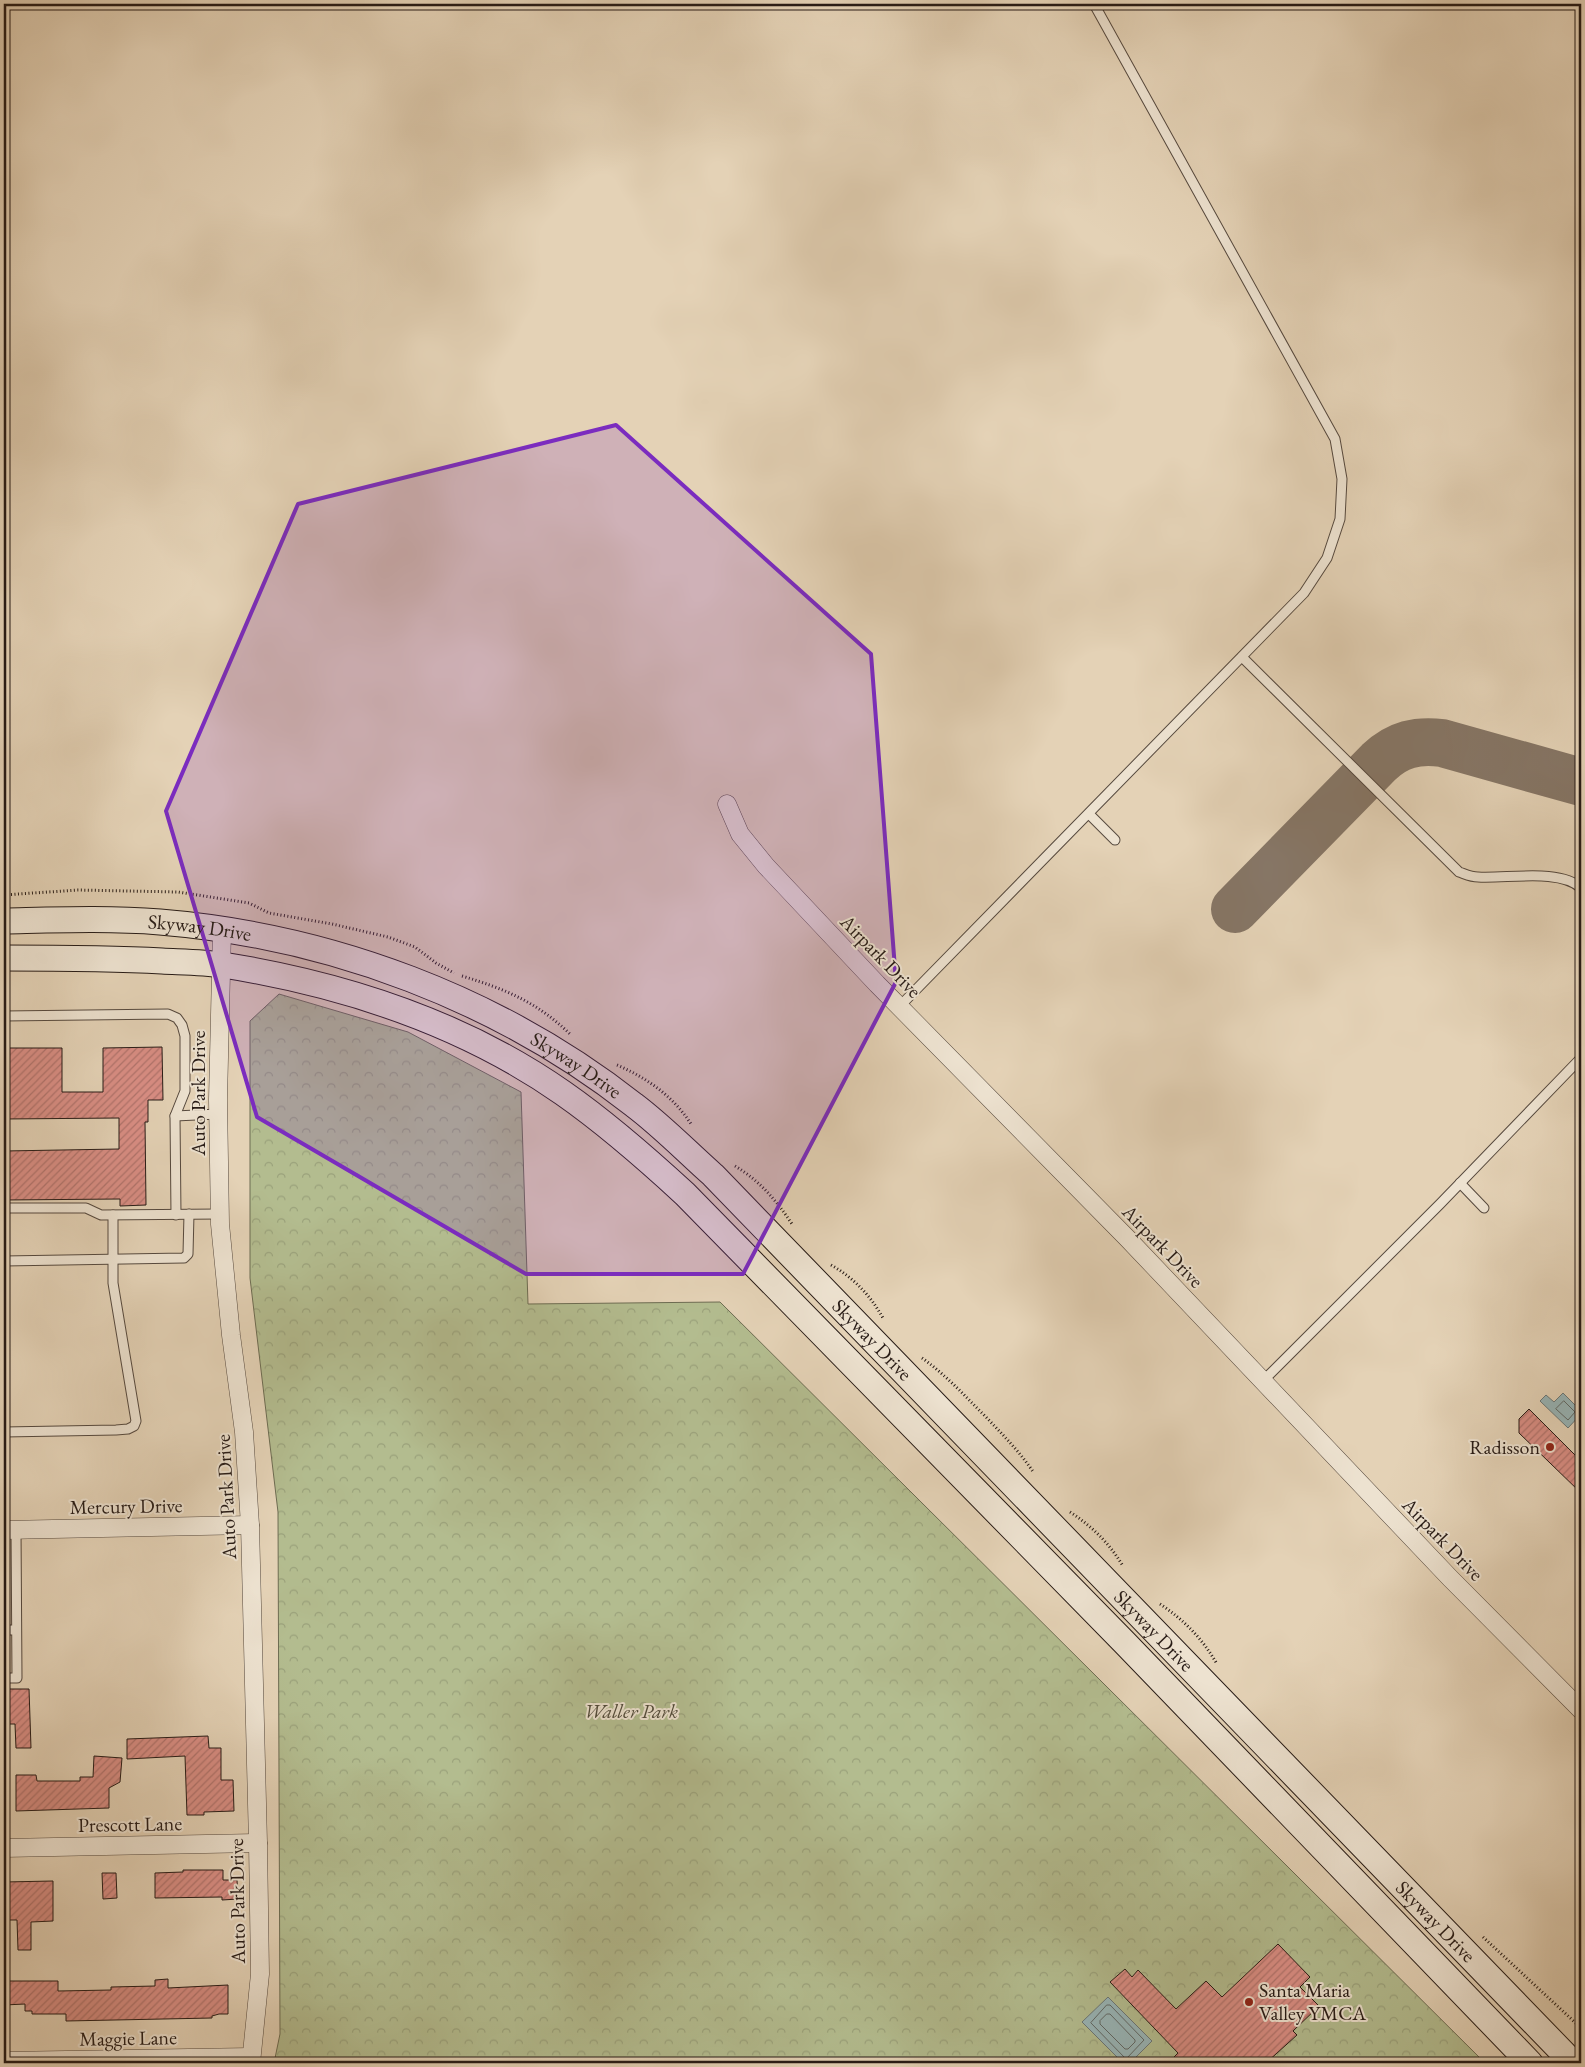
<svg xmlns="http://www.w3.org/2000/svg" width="1585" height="2067" viewBox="0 0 1585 2067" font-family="'EB Garamond',serif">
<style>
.park{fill:url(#park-crowns);stroke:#6d6c52}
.water{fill:#98b5b7;stroke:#6b7777}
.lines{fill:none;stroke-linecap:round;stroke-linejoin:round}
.shore{stroke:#606866;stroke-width:1}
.taxiway{stroke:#867666;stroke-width:48}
.building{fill:url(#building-hatch);stroke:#271b16}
.service-casing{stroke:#56493e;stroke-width:11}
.minor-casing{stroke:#56493e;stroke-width:19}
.secondary-casing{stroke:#271b16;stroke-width:27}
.path{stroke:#271b16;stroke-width:3;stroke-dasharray:1 2.5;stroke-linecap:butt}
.service{stroke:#ede2d0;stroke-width:9}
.minor{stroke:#ede2d0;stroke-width:18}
.secondary{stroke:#ede2d0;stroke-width:25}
.marked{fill:#7b2cbf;fill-opacity:0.2;stroke:#7b2cbf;stroke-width:4;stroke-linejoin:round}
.poi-dot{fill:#8f2418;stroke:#ede2d0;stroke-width:2}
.labels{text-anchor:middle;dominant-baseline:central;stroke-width:4;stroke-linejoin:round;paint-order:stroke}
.street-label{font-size:20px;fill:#271b16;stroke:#ede2d0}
.poi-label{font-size:20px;fill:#271b16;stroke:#ede2d0;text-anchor:end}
.park-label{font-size:20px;font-style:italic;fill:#514b3a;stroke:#ede2d0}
</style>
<defs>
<pattern id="park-crowns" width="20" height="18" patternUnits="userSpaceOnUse" patternTransform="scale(1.25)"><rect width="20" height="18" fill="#b3bc8f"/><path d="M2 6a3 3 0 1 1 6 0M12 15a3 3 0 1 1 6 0" fill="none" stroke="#9aa17b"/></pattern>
<pattern id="building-hatch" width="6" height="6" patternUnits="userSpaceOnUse" patternTransform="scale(1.25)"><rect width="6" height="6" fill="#da8e85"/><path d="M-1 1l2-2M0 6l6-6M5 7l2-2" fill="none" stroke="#b1736c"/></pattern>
</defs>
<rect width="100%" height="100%" fill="#e4d2b6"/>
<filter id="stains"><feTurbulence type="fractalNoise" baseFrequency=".004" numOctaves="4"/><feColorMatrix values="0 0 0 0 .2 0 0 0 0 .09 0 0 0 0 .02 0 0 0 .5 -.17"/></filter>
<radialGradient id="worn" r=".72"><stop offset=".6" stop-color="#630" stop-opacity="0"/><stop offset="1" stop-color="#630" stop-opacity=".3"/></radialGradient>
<polygon class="park" points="279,994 408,1032 521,1092 528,1304 720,1302 1485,2063 274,2063 280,2034 278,1512 250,1278 250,1021"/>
<g class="water">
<polygon points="1563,1393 1581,1411 1581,1414 1568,1428 1540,1401 1546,1395 1554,1402"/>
<polygon points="1108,1997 1152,2041 1130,2063 1123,2063 1082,2022"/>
</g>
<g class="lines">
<g class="shore">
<polygon points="1564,1401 1575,1412 1568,1420 1556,1409"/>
<polygon points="1107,2005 1110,2005 1144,2040 1127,2058 1125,2058 1091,2023"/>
<polygon points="1107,2014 1110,2014 1135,2040 1135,2042 1128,2049 1125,2049 1100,2024 1100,2021"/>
</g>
<path class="taxiway" d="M1235 909 1379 762C1398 744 1417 740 1442 743L1581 782"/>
</g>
<g class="building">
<polygon points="162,1047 163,1100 148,1100 148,1122 145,1122 146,1205 120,1206 120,1199 4,1200 4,1151 119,1149 119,1118 4,1119 4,1093 7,1093 7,1048 62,1048 62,1092 103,1092 103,1048"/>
<polygon points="1529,1409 1581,1461 1581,1493 1519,1433 1519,1419"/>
<polygon points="6,1689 29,1689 31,1748 16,1748 15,1724 4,1724 4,1696 6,1696"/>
<polygon points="208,1736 209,1748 221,1748 221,1780 233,1780 234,1811 204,1812 204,1815 187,1815 185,1756 127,1759 127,1739"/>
<polygon points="94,1756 122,1758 120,1782 109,1788 109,1808 16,1811 16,1775 36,1775 37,1781 80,1781 80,1777 93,1777"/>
<polygon points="183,1870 223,1870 223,1880 237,1880 238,1899 222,1900 222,1897 155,1898 155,1873 183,1872"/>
<polygon points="102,1873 116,1873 117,1898 103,1899"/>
<polygon points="53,1881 53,1921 31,1922 31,1950 18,1950 17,1920 4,1920 4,1882"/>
<polygon points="1278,1944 1310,1977 1300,1987 1319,2006 1293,2031 1297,2035 1266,2063 1168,2063 1178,2053 1110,1982 1125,1969 1132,1977 1138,1970 1176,2009 1206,1981 1222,1997"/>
<polygon points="168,1979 168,1988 228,1985 228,2014 219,2014 212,2016 212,2018 66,2021 66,2014 32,2014 32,2011 25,2011 25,2004 4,2005 4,1981 58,1981 58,1991 111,1990 111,1987 155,1986 155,1980"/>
</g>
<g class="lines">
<g class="service-casing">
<g id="service">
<path d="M1242 657 1459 872C1465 874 1471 877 1478 877 1506 879 1560 868 1581 888"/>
<polyline points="1089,814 1115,840"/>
<polyline points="900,1006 1304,593 1327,558 1340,519 1342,479 1335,439 1094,4"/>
<polyline points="4,1016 168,1014 177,1018 182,1025 185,1036 185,1091 175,1116 176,1215"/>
<polyline points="175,1116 218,1114"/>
<polyline points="1460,1183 1484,1208"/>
<polyline points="4,1208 86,1208 101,1215 220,1214"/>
<polyline points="4,1261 184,1258 188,1254 189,1214"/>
<polyline points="1263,1381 1440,1204 1581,1058"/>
<polyline points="4,1432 116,1430 128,1429 134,1426 136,1421 113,1283 113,1215"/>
<polyline points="4,1630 16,1630"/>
<polyline points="4,1678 17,1678 16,1529"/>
</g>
</g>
<g class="minor-casing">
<g id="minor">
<polyline points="727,804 740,834 766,866 877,984 1127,1238 1450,1578 1581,1710"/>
<polyline points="222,930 218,1100 220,1224 231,1335 244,1432 250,1525 258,1843 260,1974 251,2063"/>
<polyline points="4,1530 250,1525"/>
<polyline points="4,1848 258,1843"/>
<polyline points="5,2061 251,2057"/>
</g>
</g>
<g class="secondary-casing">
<g id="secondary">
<path id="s1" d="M4 921C56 920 108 918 160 922 331 936 499 999 634 1105 662 1126 687 1152 713 1175L1573 2063"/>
<path d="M4 958C57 958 109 958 162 961 182 962 203 962 223 965 342 984 463 1023 563 1093 606 1123 646 1158 685 1194L1124 1642 1530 2063"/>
</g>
</g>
<g class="path">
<polyline points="4,895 78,890 178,892 249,903 269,913 332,924 388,937 415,947 436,963 454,973"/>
<path d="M462 976C505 989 537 1002 570 1034"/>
<path d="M617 1065C647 1078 673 1096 691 1124"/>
<path d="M735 1166C760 1181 776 1200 792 1224"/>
<path d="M831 1265C854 1278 870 1295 883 1318"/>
<path d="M922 1358C946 1375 965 1396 986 1417 1003 1435 1020 1452 1034 1473"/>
<path d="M1070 1512C1093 1527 1109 1543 1123 1566"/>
<path d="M1160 1604C1184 1620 1202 1638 1217 1664"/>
<polyline points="1483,1937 1581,2028"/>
</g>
<use href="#service" class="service"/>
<use href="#minor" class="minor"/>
<use href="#secondary" class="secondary"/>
</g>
<path class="marked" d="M616 425 871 654 896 982 743 1274H526L257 1117 166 811 298 504Z"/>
<g class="poi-dot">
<circle cx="1550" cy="1447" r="5"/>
<circle cx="1249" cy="2002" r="5"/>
</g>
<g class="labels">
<g class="street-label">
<text stroke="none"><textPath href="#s1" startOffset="196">Skyway Drive</textPath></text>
<text transform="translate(881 956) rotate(46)">Airpark Drive</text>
<text stroke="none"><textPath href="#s1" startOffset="601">Skyway Drive</textPath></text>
<text transform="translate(198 1093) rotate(-90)">Auto Park Drive</text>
<text transform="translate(1163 1246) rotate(46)">Airpark Drive</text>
<text stroke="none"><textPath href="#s1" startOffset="1006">Skyway Drive</textPath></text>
<text transform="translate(226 1497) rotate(-93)">Auto Park Drive</text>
<text transform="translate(126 1506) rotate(-1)">Mercury Drive</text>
<text transform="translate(1443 1539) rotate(46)">Airpark Drive</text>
<text stroke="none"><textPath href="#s1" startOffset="1411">Skyway Drive</textPath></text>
<text transform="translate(130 1824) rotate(-1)">Prescott Lane</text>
<text transform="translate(237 1901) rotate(-91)">Auto Park Drive</text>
<text stroke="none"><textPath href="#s1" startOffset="1816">Skyway Drive</textPath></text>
<text transform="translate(128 2038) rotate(-1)">Maggie Lane</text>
</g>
<g class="poi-label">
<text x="1540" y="1447">Radisson</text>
<text x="1259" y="1990" text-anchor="start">Santa Maria<tspan x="1259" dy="23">Valley YMCA</tspan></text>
</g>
<g class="park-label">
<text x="631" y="1711">Waller Park</text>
</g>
</g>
<rect width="1585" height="2067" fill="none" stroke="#e4d2b6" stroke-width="20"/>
<rect x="5" y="5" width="1575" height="2057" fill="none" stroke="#271b16" stroke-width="2.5"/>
<rect x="10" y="10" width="1565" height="2047" fill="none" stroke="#271b16"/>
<rect width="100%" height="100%" filter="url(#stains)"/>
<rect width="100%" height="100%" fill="url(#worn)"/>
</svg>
